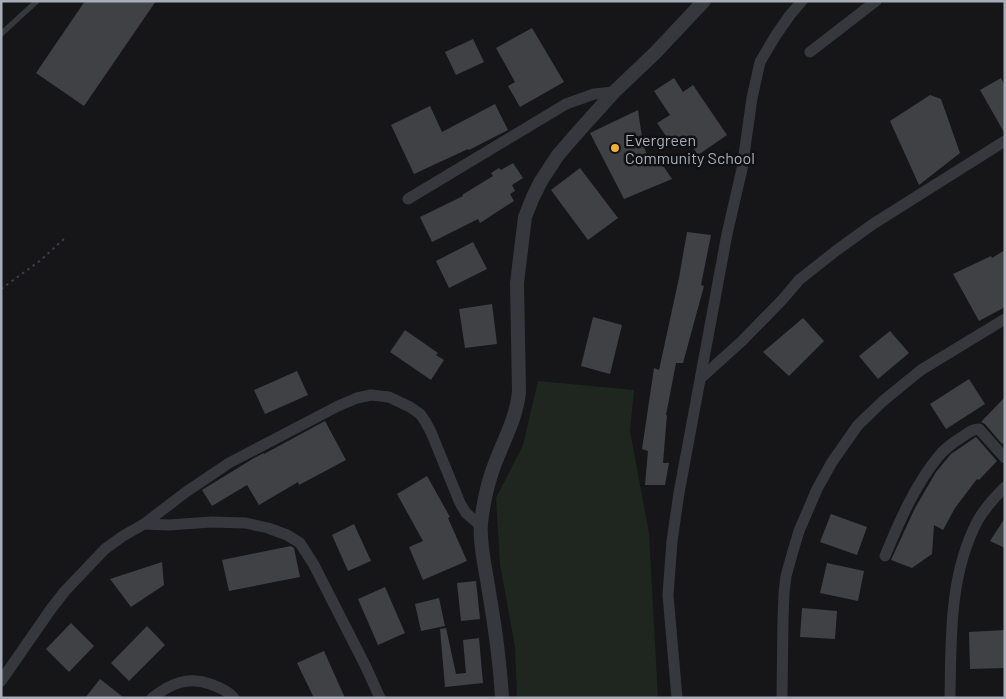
<svg xmlns="http://www.w3.org/2000/svg" width="1006" height="699" viewBox="0 0 1006 699" font-family="Barlow,sans-serif">
<style>
.green{fill:#1e261f}
.building{fill:#404145}
.lines{fill:none;stroke-linecap:round;stroke-linejoin:round}
.path{stroke:#3d3f44;stroke-width:2;stroke-dasharray:2.5 4;stroke-linecap:butt}
.service{stroke:#37383d;stroke-width:5.5}
.minor{stroke:#37383d;stroke-width:11}
.tertiary{stroke:#37383d;stroke-width:14}
.poi-dot{fill:#f2b134;stroke:#111113;stroke-width:2}
.labels{text-anchor:middle;dominant-baseline:central;stroke-width:5;stroke-linejoin:round;paint-order:stroke}
.poi-label{font-size:16px;fill:#a8adb8;stroke:#111113;text-anchor:start}
</style>
<rect width="100%" height="100%" fill="#161618"/>
<polygon class="green" points="538,381 634,390 630,431 649,533 658,698 517,698 515,647 500,564 496,498 523,445"/>
<g class="building">
<polygon points="85,1 156,1 84,106 36,73"/>
<polygon points="532,28 564,82 520,107 508,86 515,82 496,48"/>
<polygon points="473,39 484,62 456,75 445,52"/>
<polygon points="674,78 683,92 693,85 727,135 698,155 688,140 675,149 657,123 670,115 654,91"/>
<polygon points="1001,78 1005,86 1005,134 980,90"/>
<polygon points="930,95 941,99 960,153 919,185 890,121"/>
<polygon points="495,104 508,130 469,150 468,149 414,174 391,125 430,106 442,132"/>
<polygon points="638,110 643,144 649,161 664,167 672,179 624,199 590,133"/>
<polygon points="513,163 523,178 512,185 515,191 510,194 514,201 480,223 478,219 432,242 420,217 463,196 462,195 493,176 491,173 499,168 501,170"/>
<polygon points="580,168 618,218 588,240 551,190"/>
<polygon points="687,232 711,235 701,285 704,286 683,363 676,363 666,415 667,415 663,463 669,463 665,485 645,485 648,451 642,449 654,368 659,370 679,278"/>
<polygon points="473,242 487,269 449,288 436,261"/>
<polygon points="1005,250 1005,307 979,321 953,274 991,256 992,258"/>
<polygon points="492,304 497,344 465,348 459,309"/>
<polygon points="593,317 622,325 610,374 581,366"/>
<polygon points="803,318 824,341 789,376 763,352"/>
<polygon points="405,330 438,353 436,355 444,360 431,380 390,352"/>
<polygon points="890,331 909,353 878,379 859,356"/>
<polygon points="297,371 308,395 265,414 254,390"/>
<polygon points="969,379 985,404 946,429 930,404"/>
<polygon points="1005,397 1005,442 1002,444 985,424 981,422"/>
<polygon points="325,421 346,460 299,485 298,482 259,505 247,485 212,506 202,490 254,458 264,453 264,454"/>
<polygon points="976,437 997,461 979,480 977,479 955,508 943,530 934,525 932,554 912,568 891,560 915,508 936,472 951,454"/>
<polygon points="427,476 450,517 448,518 467,561 423,580 409,547 423,541 397,494"/>
<polygon points="831,514 867,527 857,555 820,542"/>
<polygon points="1005,518 1005,548 990,541"/>
<polygon points="354,524 371,561 348,571 332,535"/>
<polygon points="291,546 294,548 300,577 229,591 222,560"/>
<polygon points="162,562 164,585 131,607 110,579"/>
<polygon points="827,563 864,571 858,601 820,593"/>
<polygon points="476,581 480,619 461,621 457,583"/>
<polygon points="385,587 405,633 378,645 358,599"/>
<polygon points="439,598 445,626 421,631 415,604"/>
<polygon points="802,608 837,611 835,639 800,637"/>
<polygon points="71,623 94,646 69,672 46,649"/>
<polygon points="147,626 165,645 129,681 111,663"/>
<polygon points="446,628 456,674 466,673 463,640 479,638 483,683 445,687 440,629"/>
<polygon points="1005,630 1005,668 970,669 969,632"/>
<polygon points="324,651 345,698 314,698 297,663"/>
<polygon points="100,679 114,690 124,698 85,698"/>
</g>
<g class="lines">
<polyline class="path" points="1,289 41,260 66,237"/>
<polyline class="service" points="1,34 37,1"/>
<g class="minor">
<polyline points="810,52 876,1"/>
<polyline points="408,199 566,104 594,94 614,92"/>
<polyline points="701,378 742,341 783,299 799,280 837,250 873,224 1005,141"/>
<polyline points="144,524 169,525 211,522 246,523 268,528 287,535 300,543 314,565 366,667 380,698"/>
<path d="M885 556C899 522 915 485 938 457 944 449 954 442 962 437 968 433 972 429 979 429L1005 458"/>
<polyline points="1,681 51,609 65,591 105,549 123,536 144,524 186,492 229,463 338,406 357,398 371,395 389,397 410,407 420,414 425,421 431,432 460,503 466,513 481,526"/>
<path d="M152 698C170 684 187 676 210 684 219 687 228 691 234 698"/>
<polyline points="677,698 668,595 672,541 679,493 727,234 742,169 752,98 760,62 776,35 790,15 802,1"/>
<polyline points="782,698 783,619 784,593 786,576 793,551 799,531 817,489 832,462 858,425 883,401 921,370 1005,319"/>
<path d="M950 698C951 639 949 574 978 520 985 508 995 497 1005 487"/>
</g>
<path class="tertiary" d="M502 698C500 662 495 627 489 592 486 570 479 544 481 523 483 507 486 490 491 475 500 446 516 422 519 392L517 283 525 217 533 197 541 181 558 155 578 132 614 92 655 53 704 1"/>
</g>
<circle class="poi-dot" cx="615" cy="148" r="5"/>
<g class="labels">
<g class="poi-label">
<text x="625" y="139">Evergreen<tspan x="625" dy="18">Community School</tspan></text>
</g>
</g>
<rect width="1006" height="699" fill="none" stroke="#a8adb8" stroke-width="5"/>
</svg>
